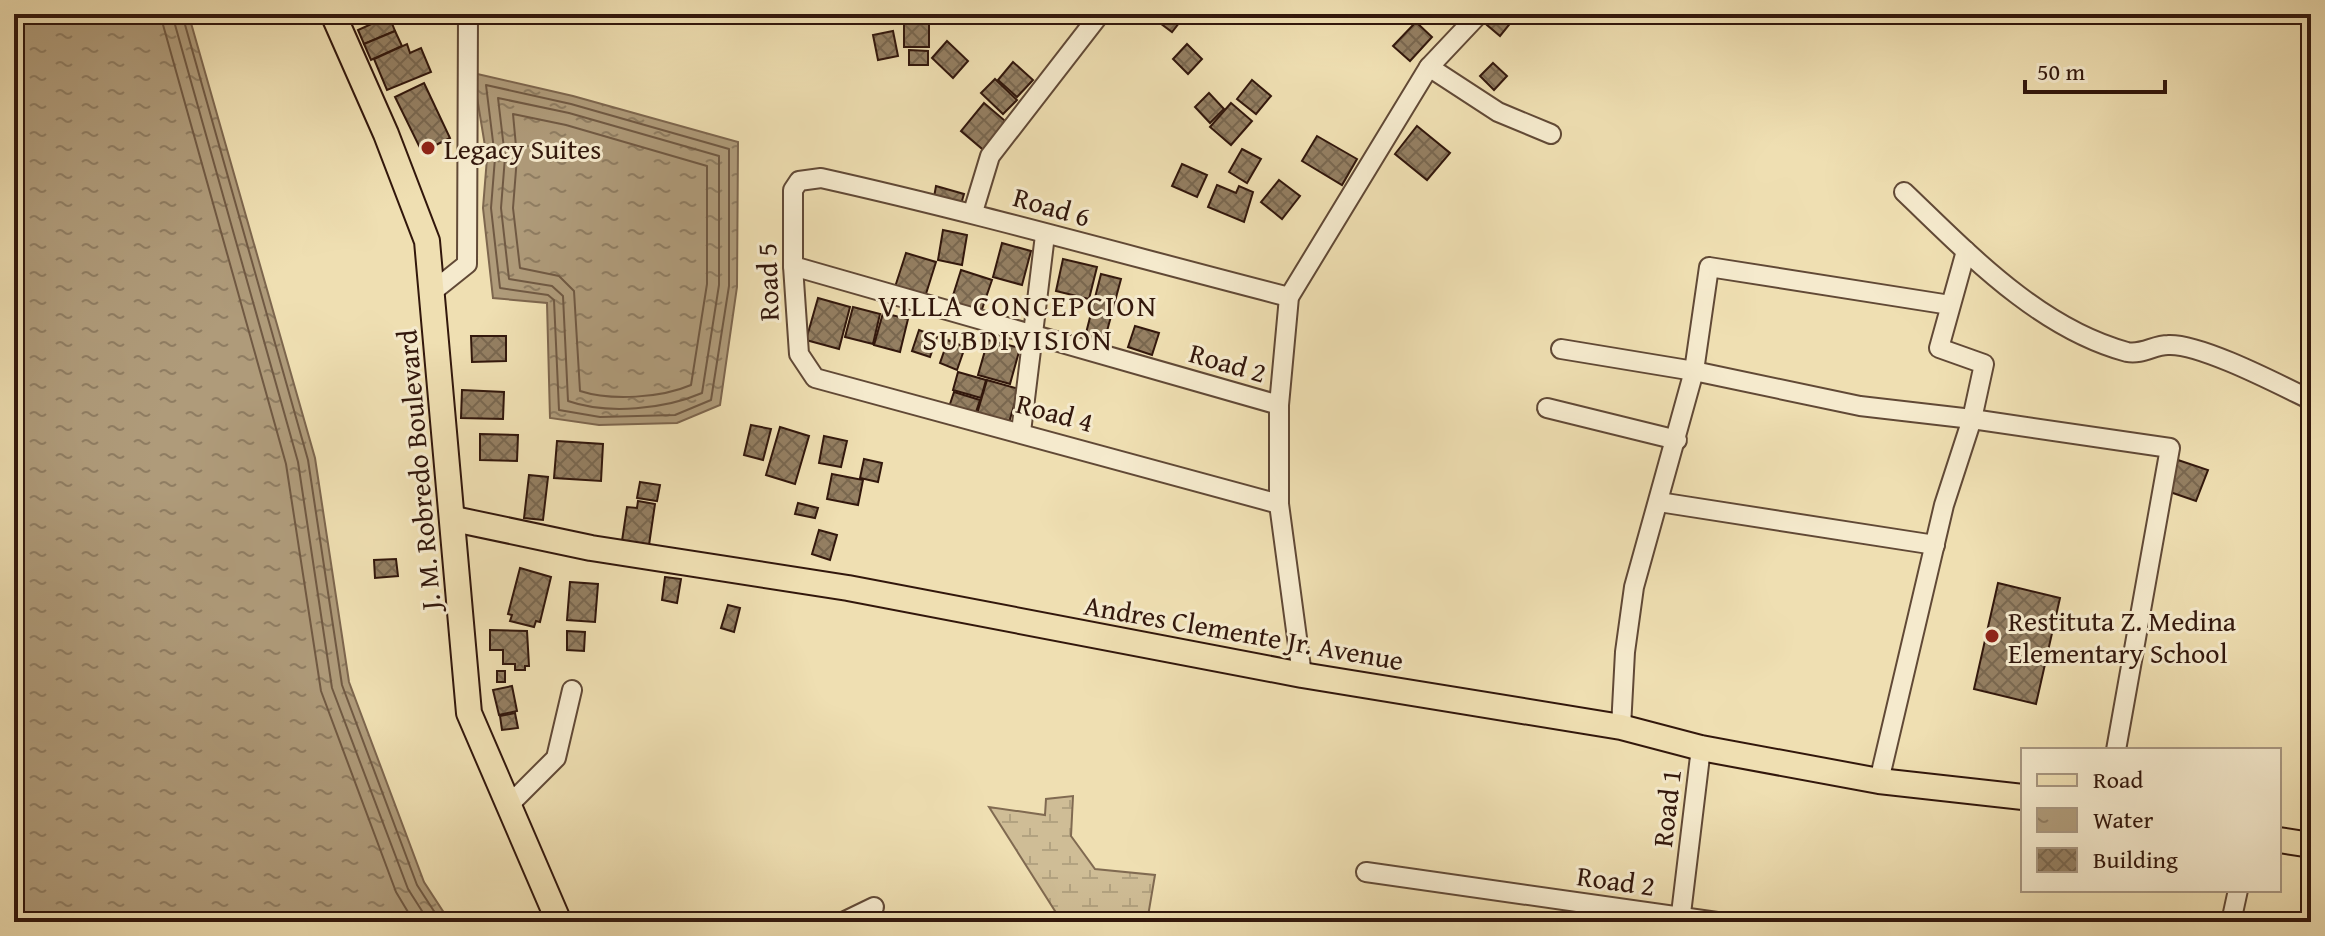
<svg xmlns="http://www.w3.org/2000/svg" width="2325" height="936" viewBox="0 0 2325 936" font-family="'Gentium Book Plus',serif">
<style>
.wetland{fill:url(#wetland-marsh);stroke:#806a51;stroke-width:2}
.water{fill:url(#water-ripples);stroke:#7d664e;stroke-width:2}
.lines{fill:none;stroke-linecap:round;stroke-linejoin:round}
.shore{stroke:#705943;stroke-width:2}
.building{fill:url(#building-cross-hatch);stroke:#32170c;stroke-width:2}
.minor-casing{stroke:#614936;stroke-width:22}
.major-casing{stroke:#32170c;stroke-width:28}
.minor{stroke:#f5eacd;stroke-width:18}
.major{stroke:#efdfb2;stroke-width:24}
.poi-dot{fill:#8f2418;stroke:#f5eacd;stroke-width:3}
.labels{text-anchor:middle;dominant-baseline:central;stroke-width:6;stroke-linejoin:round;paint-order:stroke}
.poi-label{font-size:28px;fill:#32170c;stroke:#f5eacd;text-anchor:start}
.street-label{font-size:28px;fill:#32170c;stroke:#f5eacd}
.neighbourhood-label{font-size:30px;letter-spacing:2px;fill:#32170c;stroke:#f5eacd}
</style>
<defs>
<pattern id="wetland-marsh" width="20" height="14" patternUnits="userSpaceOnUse" patternTransform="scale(2)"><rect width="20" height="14" fill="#cfbd96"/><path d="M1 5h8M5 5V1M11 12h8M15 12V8" fill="none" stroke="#b2a280"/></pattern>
<pattern id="water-ripples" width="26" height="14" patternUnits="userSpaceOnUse" patternTransform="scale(2)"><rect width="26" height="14" fill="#af9b7a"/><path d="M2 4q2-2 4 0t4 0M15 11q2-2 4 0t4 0" fill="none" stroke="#8f7d62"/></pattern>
<pattern id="building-cross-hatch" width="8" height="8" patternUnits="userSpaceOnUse" patternTransform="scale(2)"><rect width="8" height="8" fill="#947f62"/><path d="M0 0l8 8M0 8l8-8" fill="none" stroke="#79674f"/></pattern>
</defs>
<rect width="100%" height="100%" fill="#efdfb2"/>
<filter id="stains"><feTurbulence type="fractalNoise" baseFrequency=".0025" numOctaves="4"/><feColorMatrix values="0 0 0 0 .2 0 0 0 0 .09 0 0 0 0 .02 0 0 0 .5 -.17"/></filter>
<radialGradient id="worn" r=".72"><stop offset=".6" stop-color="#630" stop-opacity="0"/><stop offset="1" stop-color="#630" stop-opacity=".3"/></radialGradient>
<polygon class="wetland" points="1073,796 1071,836 1095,869 1155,875 1147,922 1062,922 989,807 1045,815 1046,799"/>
<g class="water">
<polygon points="14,14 189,16 315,458 349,682 424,882 450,922 14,922"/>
<polygon points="473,73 573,96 738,142 737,287 720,405 677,423 599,425 550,418 547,303 493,298 483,208 487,158"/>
</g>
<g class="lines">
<g class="shore">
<polyline points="160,14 286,464 321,691 396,892 414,922"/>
<polyline points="172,14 298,462 332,688 408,889 429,922"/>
<polyline points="182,14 308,460 342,685 417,885 441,922"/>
<polygon points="486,85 571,104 729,149 729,286 711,400 675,415 600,417 559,410 554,300 548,295 500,288 491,208 495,158"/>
<path d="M498 98 569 113 719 156V285L702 393C665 409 608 415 568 401L563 296 552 286 509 279 501 208 505 157Z"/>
<path d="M513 114 566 125 707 166V284L691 385C661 398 611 401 580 391L574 291 559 276 520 268 513 208 517 157Z"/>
</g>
</g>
<g class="building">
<polygon points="997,14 1013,14 1006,22"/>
<polygon points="1148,14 1186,14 1172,32"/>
<polygon points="1389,14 1406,14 1400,22"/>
<polygon points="1496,14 1506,14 1513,20 1500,36 1487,25"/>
<polygon points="389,16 395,31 364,44 358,30"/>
<rect x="904" y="21" width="25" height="26"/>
<polygon points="1416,22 1432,37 1410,61 1393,46"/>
<polygon points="395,31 402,46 371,60 364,44"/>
<polygon points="893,31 898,56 878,60 873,35"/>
<polygon points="947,41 968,61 953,78 932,58"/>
<polygon points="407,44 410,53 421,48 431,72 387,90 374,59"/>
<polygon points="1187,44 1202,59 1188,74 1173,59"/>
<polygon points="909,50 928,51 928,65 909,65"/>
<polygon points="1013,62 1033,80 1017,97 998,80"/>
<polygon points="1493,63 1507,76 1494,90 1480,76"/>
<polygon points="995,79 1017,100 1003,114 981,93"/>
<polygon points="1252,80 1271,96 1256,114 1237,99"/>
<polygon points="424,83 450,138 422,152 395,97"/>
<polygon points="1209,93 1224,109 1210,123 1195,107"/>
<polygon points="984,103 1011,126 987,153 961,131"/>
<polygon points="1231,103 1252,121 1231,145 1210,127"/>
<polygon points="1417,126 1450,153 1427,180 1395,154"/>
<polygon points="1317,136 1357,159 1342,185 1302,161"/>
<polygon points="1242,149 1261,159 1247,183 1229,172"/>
<polygon points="1182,164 1207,175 1197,197 1172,186"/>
<polygon points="1279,180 1300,196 1282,219 1261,202"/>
<polygon points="1217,185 1236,193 1239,186 1253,192 1244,222 1208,207"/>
<polygon points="936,186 964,194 961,204 934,197"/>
<polygon points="943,230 967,235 962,265 938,260"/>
<polygon points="1002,243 1031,251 1022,285 993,277"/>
<polygon points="906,253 936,262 925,297 895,287"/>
<polygon points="1063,259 1097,267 1089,299 1056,291"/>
<polygon points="961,270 992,280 980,315 950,305"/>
<polygon points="1101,274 1121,279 1103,346 1084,341"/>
<polygon points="818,298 850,307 839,349 806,340"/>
<polygon points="853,307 880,314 873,344 845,337"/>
<polygon points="883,313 908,319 900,352 874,345"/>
<polygon points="1135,326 1159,333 1152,355 1128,347"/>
<polygon points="919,330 937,337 930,357 912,351"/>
<polygon points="471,336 506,336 506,361 472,362"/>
<polygon points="948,340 965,347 957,370 940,363"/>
<polygon points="988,340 1020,348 1010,384 978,375"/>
<polygon points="958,372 986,380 981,398 953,390"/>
<polygon points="987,380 1019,389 1008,426 976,417"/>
<polygon points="462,390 504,392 503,419 461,418"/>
<polygon points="954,392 980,400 975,415 949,407"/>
<polygon points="751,425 771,429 763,460 744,455"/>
<polygon points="780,427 809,436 795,484 766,475"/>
<polygon points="480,434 518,435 517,461 480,460"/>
<polygon points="824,436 847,441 841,467 819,463"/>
<polygon points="557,441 603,444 601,481 554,478"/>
<polygon points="864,459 882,463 878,482 860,478"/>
<polygon points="2175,459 2208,470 2196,501 2170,492"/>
<polygon points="832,474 863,480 858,505 827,499"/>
<polygon points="529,475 548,477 543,520 524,518"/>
<polygon points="640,482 660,485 657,501 637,498"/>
<polygon points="638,501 655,504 649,545 622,541 627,507 637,508"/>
<polygon points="798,503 818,508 815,518 795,514"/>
<polygon points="819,530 837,535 830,560 812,554"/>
<polygon points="396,559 398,576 375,578 374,560"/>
<polygon points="520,568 551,577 540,622 536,621 534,627 510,621 512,615 508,614"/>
<polygon points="665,577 681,579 677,603 662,600"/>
<polygon points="570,582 598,584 595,622 567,620"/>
<polygon points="1998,583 2060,598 2036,704 1974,689"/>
<polygon points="728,605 740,608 734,632 721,628"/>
<polygon points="490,630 527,631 529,666 525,666 525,670 515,670 515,664 503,664 503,650 490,650"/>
<polygon points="567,631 585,632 584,651 567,650"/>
<rect x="497" y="671" width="8" height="11"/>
<polygon points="512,686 517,711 499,715 493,690"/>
<polygon points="515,713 518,728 502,730 500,716"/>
</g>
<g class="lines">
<g class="minor-casing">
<g id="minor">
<polyline points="1479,14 1429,67 1498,112 1551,134"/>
<path d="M1904 192C1968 253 2038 328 2127 352 2142 355 2154 345 2168 345 2200 343 2280 385 2311 400"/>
<polyline points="973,212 990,156 1100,14"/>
<polyline points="1966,251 1939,348 1984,364 1972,419 2170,448 2116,750"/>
<polyline points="793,266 1279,405"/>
<polyline points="432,292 467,264 468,14"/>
<polyline points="1561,349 1694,371 1860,406 1972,419 1944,505 1879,781"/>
<polyline points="1547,408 1677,440"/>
<polyline points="1021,432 1045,235"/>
<polyline points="1659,502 1935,545"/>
<path d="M1279 504 815 378 799 354 793 266V190L799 181 821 178C978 213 1133 257 1289 297"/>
<polyline points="1302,675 1279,504 1279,405 1289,297 1429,67"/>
<polyline points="1621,727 1625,652 1634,587 1694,371 1709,267 1950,305"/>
<polyline points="509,805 556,758 572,690"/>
<polyline points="1366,872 1717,922"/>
<polyline points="843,922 874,907"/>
<polyline points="1680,922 1701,748"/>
<polyline points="2231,922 2238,890"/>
</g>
</g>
<g class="major-casing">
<g id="major">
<polyline points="333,14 386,134 427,241 469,713 559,922"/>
<polyline points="454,519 591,548 848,588 1302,675 1621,727 1701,748 1879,781 2023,797"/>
<polyline points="2279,840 2311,845"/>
</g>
</g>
<use href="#minor" class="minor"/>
<use href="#major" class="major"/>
</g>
<g class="poi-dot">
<circle cx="428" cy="148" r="8"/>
<circle cx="1992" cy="636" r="8"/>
</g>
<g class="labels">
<g class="poi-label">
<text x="444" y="148">Legacy Suites</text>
<text x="2008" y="620">Restituta Z. Medina<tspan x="2008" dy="32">Elementary School</tspan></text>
</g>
<g class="street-label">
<text transform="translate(1052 206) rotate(16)">Road 6</text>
<text transform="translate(767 282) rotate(-92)">Road 5</text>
<text transform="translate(1228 362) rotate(16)">Road 2</text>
<text transform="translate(1055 412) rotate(15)">Road 4</text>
<text transform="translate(418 470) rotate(-95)">J. M. Robredo Boulevard</text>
<text transform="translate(1244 632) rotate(10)">Andres Clemente Jr. Avenue</text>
<text transform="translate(1666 808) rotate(-83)">Road 1</text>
<text transform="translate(1616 880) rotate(8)">Road 2</text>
</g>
<g class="neighbourhood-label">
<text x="1018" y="305">VILLA CONCEPCION<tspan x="1018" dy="34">SUBDIVISION</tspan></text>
</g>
</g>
<rect width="2325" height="936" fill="none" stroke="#efdfb2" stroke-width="48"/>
<rect x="16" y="16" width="2293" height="904" fill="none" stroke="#32170c" stroke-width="4"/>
<rect x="24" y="24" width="2277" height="888" fill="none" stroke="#32170c" stroke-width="2"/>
<rect x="2021" y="748" width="260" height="144" fill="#f5eacd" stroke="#a79680" stroke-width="2"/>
<rect x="2037" y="774" width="40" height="12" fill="#efdfb2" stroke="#a79680" stroke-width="2"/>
<text x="2093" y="788" font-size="24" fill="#32170c">Road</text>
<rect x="2037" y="808" width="40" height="24" fill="url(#water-ripples)" stroke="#a79680" stroke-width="2"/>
<text x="2093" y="828" font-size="24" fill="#32170c">Water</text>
<rect x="2037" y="848" width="40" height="24" fill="url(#building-cross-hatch)" stroke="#a79680" stroke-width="2"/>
<text x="2093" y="868" font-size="24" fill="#32170c">Building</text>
<path d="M2025 80v12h140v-12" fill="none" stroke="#32170c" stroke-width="4"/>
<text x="2037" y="80" font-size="24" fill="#32170c" stroke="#f5eacd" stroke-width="6" paint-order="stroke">50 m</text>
<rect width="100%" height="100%" filter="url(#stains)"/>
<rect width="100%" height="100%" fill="url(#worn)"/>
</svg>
